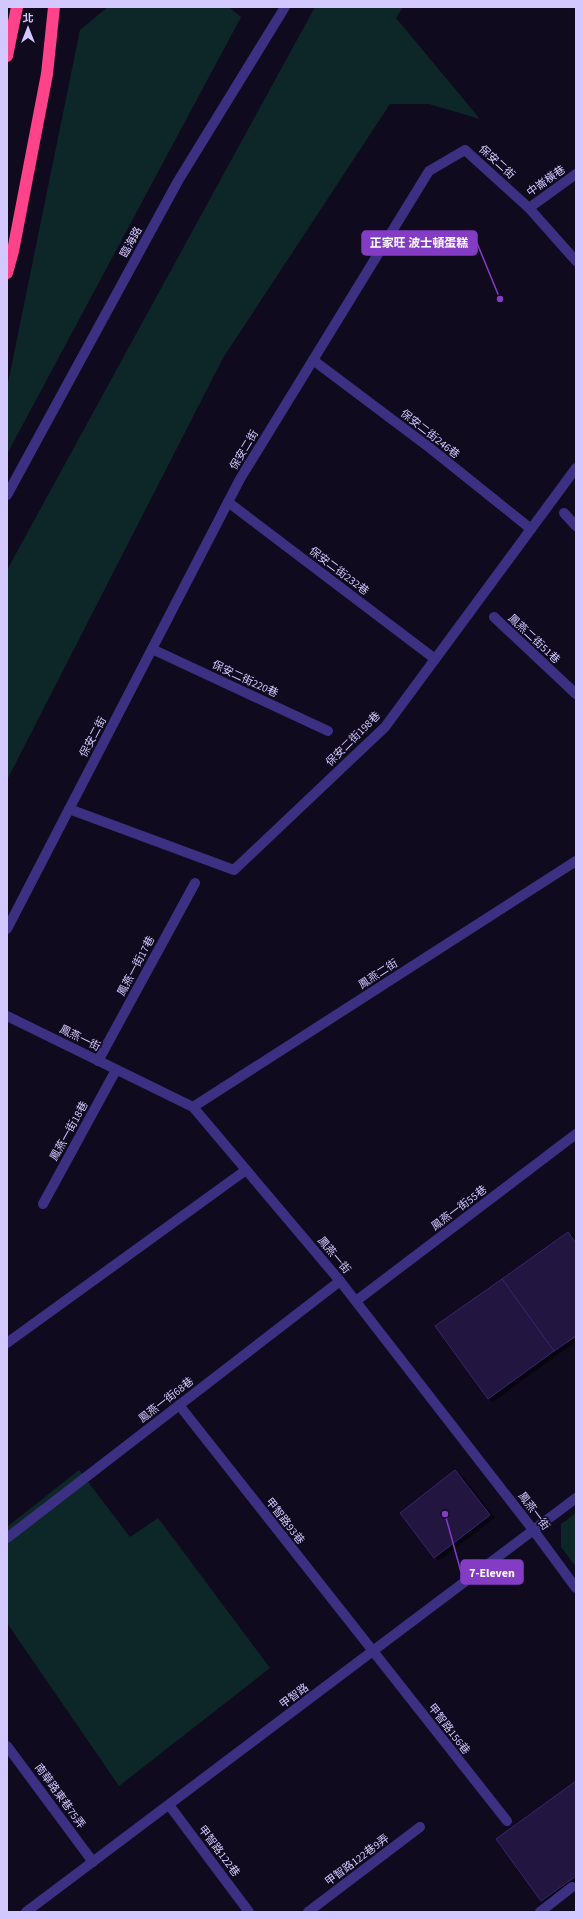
<svg xmlns="http://www.w3.org/2000/svg" width="583" height="1919" viewBox="0 0 583 1919" font-family="'Source Sans 3','Noto Sans TC',sans-serif">
<style>
.green{fill:#0d2729}
.building{fill:#221441;stroke:#3a246f;filter:url(#shadow)}
.lines{fill:none;stroke-linecap:round;stroke-linejoin:round}
.minor{stroke:#3b3082;stroke-width:10}
.motorway{stroke:#ff438b;stroke-width:12}
.labels{text-anchor:middle;dominant-baseline:central;stroke-width:3.5;stroke-linejoin:round;paint-order:stroke}
.street-label{font-size:11px;fill:#d3c8ff;stroke:#100a1f}
.leader{fill:none;stroke:#843cc5;stroke-width:1.5}
.callout-dot{fill:#843cc5;stroke:#100a1f;stroke-width:1.5}
.callout{fill:#843cc5;stroke:#843cc5;stroke-width:1.5}
.callout-label{font-size:12px;text-anchor:middle;font-weight:bold;fill:#fff}
</style>
<defs>
<filter id="shadow"><feDropShadow dx="4.5" dy="2.5" stdDeviation="0" flood-color="#0009"/></filter>
</defs>
<rect width="100%" height="100%" fill="#100a1f"/>
<g class="green">
<polygon points="108,7 229,7 241,17 7,454 7,388 80,30"/>
<polygon points="315,7 403,7 396,18 480,119 429,104 390,104 223,358 7,780 7,570"/>
<polygon points="79,1470 130,1537 158,1518 270,1668 119,1786 7,1623 7,1527"/>
<polygon points="576,1513 576,1567 561,1547 561,1524"/>
</g>
<g class="building">
<polygon points="568,1232 576,1243 576,1336 554,1351 502,1279"/>
<polygon points="502,1279 554,1351 488,1399 435,1326"/>
<polygon points="455,1470 490,1515 434,1558 400,1513"/>
<polygon points="576,1781 576,1876 541,1901 496,1839"/>
</g>
<g class="lines">
<g class="minor">
<polyline points="529,208 576,174"/>
<polyline points="313,360 430,448 531,529"/>
<polyline points="7,495 178,181 285,7"/>
<polyline points="228,502 435,659"/>
<polyline points="564,513 576,526"/>
<polyline points="494,617 576,694"/>
<polyline points="152,649 328,731"/>
<polyline points="69,809 234,870 385,727 576,468"/>
<polyline points="7,929 240,479 429,171 465,150 529,208 576,261"/>
<polyline points="7,1016 193,1107 340,1281 534,1531 576,1588"/>
<polyline points="98,1061 195,883"/>
<polyline points="193,1107 576,861"/>
<polyline points="43,1204 116,1070"/>
<polyline points="356,1301 576,1134"/>
<polyline points="7,1343 246,1170"/>
<polyline points="179,1405 507,1821"/>
<polyline points="7,1538 340,1281"/>
<polyline points="7,1746 93,1862"/>
<polyline points="169,1805 249,1912"/>
<polyline points="26,1912 576,1498"/>
<polyline points="308,1912 420,1827"/>
<polyline points="540,1912 572,1887"/>
</g>
<g class="motorway">
<polyline points="7,56 17,7"/>
<polyline points="7,273 13,251 47,74 54,7"/>
</g>
</g>
<g class="labels">
<g class="street-label">
<text transform="translate(497 162) rotate(42)">保安二街</text>
<text transform="translate(546 181) rotate(-35)">中崙橫巷</text>
<text transform="translate(131 242) rotate(-61)">臨海路</text>
<text transform="translate(430 434) rotate(38)">保安二街246巷</text>
<text transform="translate(244 450) rotate(-59)">保安二街</text>
<text transform="translate(339 571) rotate(37)">保安二街232巷</text>
<text transform="translate(534 639) rotate(43)">鳳燕二街51巷</text>
<text transform="translate(245 679) rotate(25)">保安二街220巷</text>
<text transform="translate(93 737) rotate(-62)">保安二街</text>
<text transform="translate(353 739) rotate(-45)">保安二街198巷</text>
<text transform="translate(136 966) rotate(-62)">鳳燕一街17巷</text>
<text transform="translate(378 974) rotate(-33)">鳳燕二街</text>
<text transform="translate(80 1038) rotate(26)">鳳燕一街</text>
<text transform="translate(69 1131) rotate(-61)">鳳燕一街18巷</text>
<text transform="translate(459 1208) rotate(-37)">鳳燕一街55巷</text>
<text transform="translate(334 1255) rotate(50)">鳳燕一街</text>
<text transform="translate(166 1400) rotate(-38)">鳳燕一街68巷</text>
<text transform="translate(534 1511) rotate(53)">鳳燕一街</text>
<text transform="translate(285 1521) rotate(52)">甲智路93巷</text>
<text transform="translate(294 1696) rotate(-37)">甲智路</text>
<text transform="translate(449 1729) rotate(52)">甲智路156巷</text>
<text transform="translate(60 1796) rotate(54)">南華路東巷75弄</text>
<text transform="translate(219 1851) rotate(53)">甲智路122巷</text>
<text transform="translate(357 1860) rotate(-37)">甲智路122巷9弄</text>
</g>
</g>
<path class="leader" d="M500 299L477 243M445 1514L461 1572"/>
<g class="callout-dot">
<circle cx="500" cy="299" r="4"/>
<circle cx="445" cy="1514" r="4"/>
</g>
<g class="callout">
<rect x="362" y="231" width="115" height="24" rx="4"/>
<rect x="461" y="1560" width="62" height="24" rx="4"/>
</g>
<g class="callout-label">
<text x="419" y="247">正家旺 波士頓蛋糕</text>
<text x="492" y="1577">7-Eleven</text>
</g>
<rect width="583" height="1919" fill="none" stroke="#d3c8ff" stroke-width="16"/>
<g transform="translate(28 28)" stroke="#100a1f" stroke-width="3" paint-order="stroke">
<path d="M0-3L7 15L0 10L-7 15Z" fill="#d3c8ff"/>
<text y="-6" font-size="11" font-weight="bold" text-anchor="middle" fill="#d3c8ff">北</text>
</g>
</svg>
